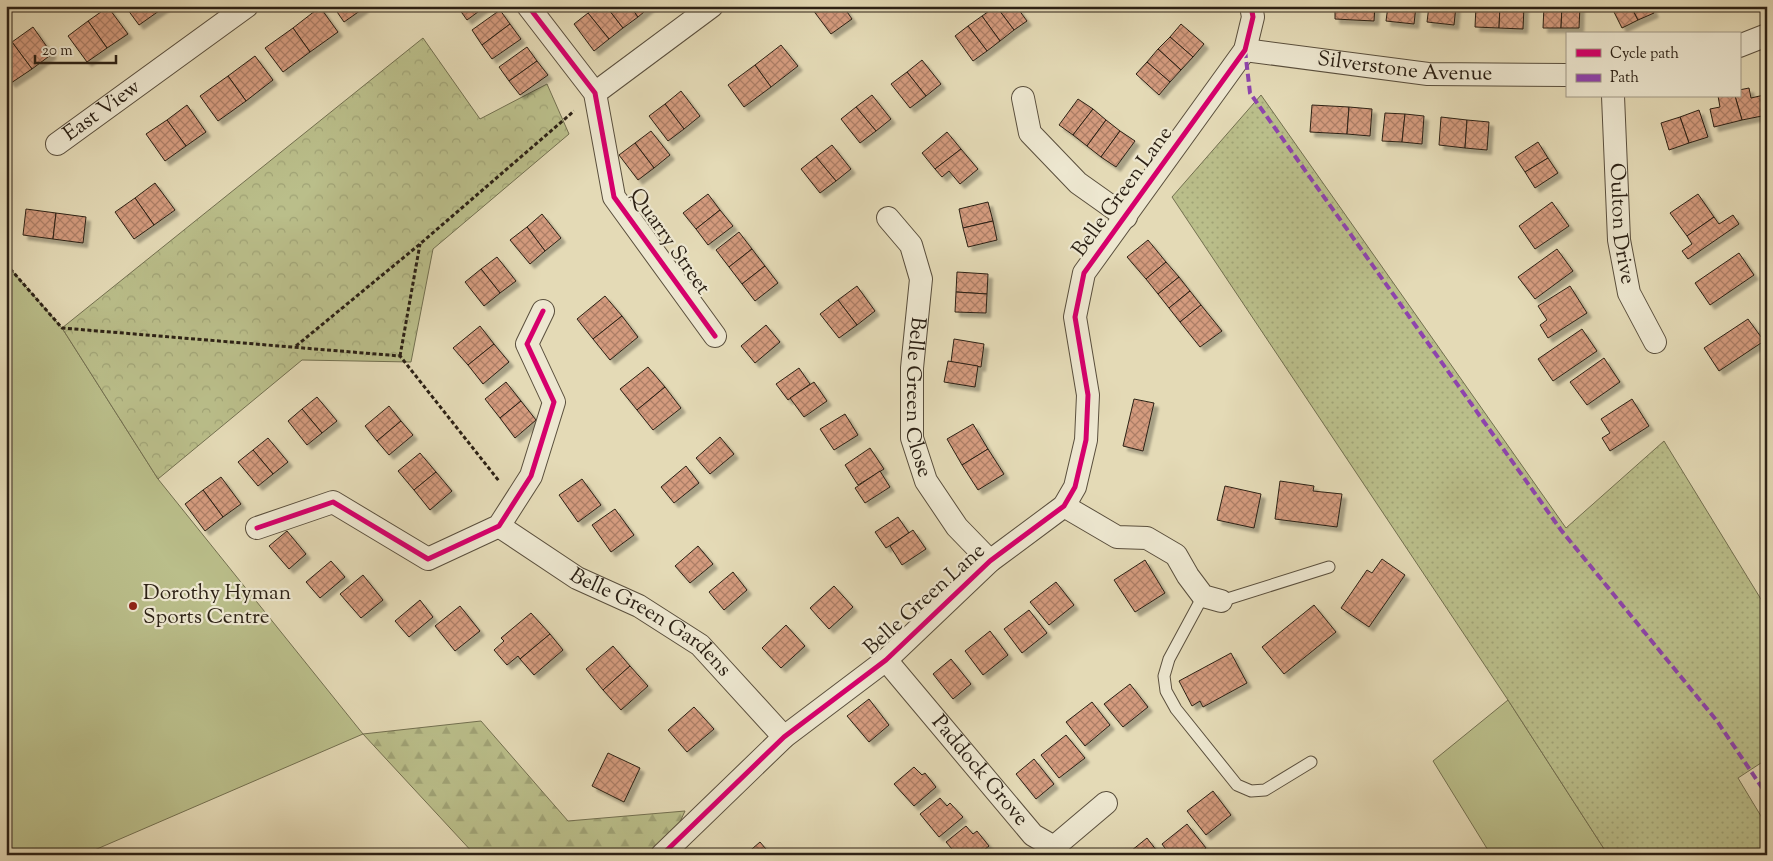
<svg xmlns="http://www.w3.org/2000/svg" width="1773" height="861" viewBox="0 0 1773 861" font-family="'Sorts Mill Goudy',serif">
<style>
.grass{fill:#babe8a;stroke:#737050}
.forest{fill:url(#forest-firs);stroke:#737050}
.park{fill:url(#park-crowns);stroke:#737050}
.garden{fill:url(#garden-dots);stroke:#737050}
.building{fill:url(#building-cross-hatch);stroke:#2c2115;filter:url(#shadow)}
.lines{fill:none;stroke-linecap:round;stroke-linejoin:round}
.lane-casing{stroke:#5a4f3d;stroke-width:13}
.street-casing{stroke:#5a4f3d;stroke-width:24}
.path{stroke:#2c2115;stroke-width:3;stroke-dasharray:4 2.5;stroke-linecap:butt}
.lane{stroke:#ede7d0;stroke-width:11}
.street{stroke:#ede7d0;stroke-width:22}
.quiet{stroke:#8e44ad;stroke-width:4;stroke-dasharray:8 4;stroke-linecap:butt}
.cycleway-casing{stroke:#ede7d0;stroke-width:8}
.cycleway{stroke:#d6006c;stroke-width:5}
.poi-dot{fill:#8f2418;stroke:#ede7d0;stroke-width:2}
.labels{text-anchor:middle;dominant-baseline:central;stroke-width:4.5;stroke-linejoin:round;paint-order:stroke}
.street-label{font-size:21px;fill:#2c2115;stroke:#ede7d0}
.poi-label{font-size:21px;fill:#2c2115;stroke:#ede7d0;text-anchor:start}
</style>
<defs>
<pattern id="forest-firs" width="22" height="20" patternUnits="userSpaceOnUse" patternTransform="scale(1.25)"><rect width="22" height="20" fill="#babe8a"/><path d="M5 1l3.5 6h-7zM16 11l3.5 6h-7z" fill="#a0a376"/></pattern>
<pattern id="park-crowns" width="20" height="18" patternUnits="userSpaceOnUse" patternTransform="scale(1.25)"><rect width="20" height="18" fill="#babe8a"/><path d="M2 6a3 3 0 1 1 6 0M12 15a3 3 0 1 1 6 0" fill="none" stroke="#a0a376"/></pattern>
<pattern id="garden-dots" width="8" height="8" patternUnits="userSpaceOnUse" patternTransform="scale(1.25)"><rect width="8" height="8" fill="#babe8a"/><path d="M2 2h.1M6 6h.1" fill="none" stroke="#a0a376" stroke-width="1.8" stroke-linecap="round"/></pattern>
<pattern id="building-cross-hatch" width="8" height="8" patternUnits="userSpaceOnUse" patternTransform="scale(1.25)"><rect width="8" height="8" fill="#d49b7e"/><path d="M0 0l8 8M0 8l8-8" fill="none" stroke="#ac7e66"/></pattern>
<filter id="shadow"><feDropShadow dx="4.5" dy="4.5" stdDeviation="1" flood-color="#0004"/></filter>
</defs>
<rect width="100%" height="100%" fill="#e4dab6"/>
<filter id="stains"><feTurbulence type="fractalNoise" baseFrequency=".004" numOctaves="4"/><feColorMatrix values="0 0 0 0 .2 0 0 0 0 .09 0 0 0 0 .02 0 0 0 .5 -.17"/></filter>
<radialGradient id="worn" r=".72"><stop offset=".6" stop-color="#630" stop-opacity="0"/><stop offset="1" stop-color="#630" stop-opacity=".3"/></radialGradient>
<g class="grass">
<polygon points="6,264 62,328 158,479 363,734 83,855 6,855"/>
<polygon points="1508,700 1608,855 1491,855 1433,761"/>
</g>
<polygon class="forest" points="481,721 568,821 685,811 665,855 475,855 363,734"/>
<polygon class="park" points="423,38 480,119 547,84 569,134 433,249 411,362 302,360 158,479 62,328"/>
<polygon class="garden" points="1261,95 1566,528 1664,441 1767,609 1767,759 1738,778 1767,826 1767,855 1608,855 1508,700 1172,197"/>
<g class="building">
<polygon points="125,6 166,6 139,25"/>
<polygon points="333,6 363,6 364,8 344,22"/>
<polygon points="457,6 486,6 467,20"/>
<polygon points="597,6 606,6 623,28 609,39 588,13"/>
<polygon points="606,6 630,6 638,17 623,28"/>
<polygon points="630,6 651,6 638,17"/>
<polygon points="810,6 843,6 852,19 831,34"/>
<polygon points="996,6 1016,6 1027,21 1014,30"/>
<polygon points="996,6 1014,30 1000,41 982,16"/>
<polygon points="1335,6 1375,6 1374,21 1335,19"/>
<polygon points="1388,6 1416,6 1414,24 1386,21"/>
<polygon points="1429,6 1456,6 1454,25 1427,22"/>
<polygon points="1476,6 1500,6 1499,28 1475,27"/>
<polygon points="1500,6 1524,6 1523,29 1499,28"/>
<polygon points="1544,6 1562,6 1561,28 1543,28"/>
<polygon points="1562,6 1580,6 1579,28 1561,28"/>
<polygon points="1611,6 1631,6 1638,20 1622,28"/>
<polygon points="1631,6 1651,6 1654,13 1638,20"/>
<polygon points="108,7 128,34 107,48 88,21"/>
<polygon points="320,7 338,32 310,52 293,28"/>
<polygon points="500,10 510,24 482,45 472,30"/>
<polygon points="588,13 609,39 594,51 574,24"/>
<polygon points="982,16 1000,41 987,51 968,26"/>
<polygon points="88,21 107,48 87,62 68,36"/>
<polygon points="510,24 521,39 492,59 482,45"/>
<polygon points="1181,24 1204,44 1193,57 1170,37"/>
<polygon points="968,26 987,51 973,61 955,36"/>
<polygon points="33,27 52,54 32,69 12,42"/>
<polygon points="293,28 310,52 283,72 265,48"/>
<polygon points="1170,37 1193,57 1181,70 1158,49"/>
<polygon points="12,42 32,69 11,83 6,77 6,46"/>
<polygon points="781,45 798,66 771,87 755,65"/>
<polygon points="527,47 537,61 509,81 499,67"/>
<polygon points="1158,49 1181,70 1170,82 1147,62"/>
<polygon points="255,56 273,80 246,101 228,76"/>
<polygon points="922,60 941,84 926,96 907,72"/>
<polygon points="537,61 548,75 520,95 509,81"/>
<polygon points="1147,62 1170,82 1159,95 1136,74"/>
<polygon points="755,65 771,87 744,107 728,85"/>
<polygon points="907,72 926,96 910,108 891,84"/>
<polygon points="228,76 246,101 218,121 200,96"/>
<polygon points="1749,88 1751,98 1764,95 1767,115 1742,120 1735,96 1739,96 1739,90"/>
<polygon points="681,91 700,116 684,129 665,104"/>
<polygon points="872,95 891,119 876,131 856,107"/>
<polygon points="1718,96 1735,96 1742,120 1714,127 1710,109 1720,107"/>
<polygon points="1078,99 1093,109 1073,135 1059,125"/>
<polygon points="665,104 684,129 668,141 649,116"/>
<polygon points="187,105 206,132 186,146 167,120"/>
<polygon points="1312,105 1349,107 1347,134 1310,132"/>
<polygon points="856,107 876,131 860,143 841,119"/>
<polygon points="1349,107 1372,109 1370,136 1347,134"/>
<polygon points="1093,109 1106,120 1087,146 1073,135"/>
<polygon points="1699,110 1708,137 1689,143 1680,117"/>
<polygon points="1385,113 1405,114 1402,142 1382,141"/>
<polygon points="1405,114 1424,116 1422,144 1402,142"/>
<polygon points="1441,117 1467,120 1465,148 1439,145"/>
<polygon points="1680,117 1689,143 1669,150 1661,123"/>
<polygon points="167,120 186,146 165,161 146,134"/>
<polygon points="1106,120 1120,131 1101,157 1087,146"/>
<polygon points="1467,120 1489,122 1487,150 1465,148"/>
<polygon points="651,131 670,155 654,168 635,143"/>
<polygon points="1120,131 1135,141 1116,167 1101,157"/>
<polygon points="947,132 961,149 935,169 922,153"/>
<polygon points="1538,142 1548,158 1525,172 1515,157"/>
<polygon points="635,143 654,168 638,180 619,155"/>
<polygon points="832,145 851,169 836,181 816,157"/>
<polygon points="961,149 978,169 960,184 949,171 942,177 935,169"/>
<polygon points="816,157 836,181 820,193 801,169"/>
<polygon points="1548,158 1558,173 1535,188 1525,172"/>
<polygon points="155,183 175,210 154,225 135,198"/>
<polygon points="708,194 720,210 696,229 683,213"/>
<polygon points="1698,194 1714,217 1687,236 1670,213"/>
<polygon points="135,198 154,225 134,239 115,212"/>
<polygon points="988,202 993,221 963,228 959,209"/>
<polygon points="1552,202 1569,226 1535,249 1519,226"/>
<polygon points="26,209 56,213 53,239 23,235"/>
<polygon points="720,210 733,226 708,245 696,229"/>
<polygon points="56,213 86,217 83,243 53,239"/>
<polygon points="542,214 561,238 545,251 527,227"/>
<polygon points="1733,215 1739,224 1688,259 1682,251 1692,244 1687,236 1714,217 1719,224"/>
<polygon points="993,221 997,240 968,247 963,228"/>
<polygon points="527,227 545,251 530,264 510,240"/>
<polygon points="739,232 752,249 729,267 716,250"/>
<polygon points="1148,240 1166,262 1146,279 1127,257"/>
<polygon points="752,249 765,266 742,284 729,267"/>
<polygon points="1557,249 1573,271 1535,299 1518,277"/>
<polygon points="1739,253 1754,275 1710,305 1695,283"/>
<polygon points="497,257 516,281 500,293 481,269"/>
<polygon points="1166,262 1179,277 1158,294 1146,279"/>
<polygon points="765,266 778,283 755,301 742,284"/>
<polygon points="481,269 500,293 484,306 465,282"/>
<polygon points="957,272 988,274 987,294 956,292"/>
<polygon points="1179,277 1190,291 1169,308 1158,294"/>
<polygon points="857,286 875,311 857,325 838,300"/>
<polygon points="1570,286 1587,313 1548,338 1540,325 1547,320 1538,306"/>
<polygon points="1190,291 1201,305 1180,322 1169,308"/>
<polygon points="956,292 987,294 986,313 955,312"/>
<polygon points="605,296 622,316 593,339 577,319"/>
<polygon points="838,300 857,325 839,338 820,314"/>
<polygon points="1201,305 1222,331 1200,347 1180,322"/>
<polygon points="622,316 638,337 610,360 593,339"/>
<polygon points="1748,319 1764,341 1719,371 1704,348"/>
<polygon points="766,325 780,342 755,363 741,346"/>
<polygon points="480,326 494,344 468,365 453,348"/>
<polygon points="1582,329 1597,351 1553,381 1538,359"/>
<polygon points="954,339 984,344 981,367 951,362"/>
<polygon points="494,344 509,362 483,384 468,365"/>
<polygon points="1604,358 1620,382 1587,405 1570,382"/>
<polygon points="948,361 978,366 975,387 944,382"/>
<polygon points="648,367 665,387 637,410 620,389"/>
<polygon points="799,368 810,384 788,400 776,384"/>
<polygon points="506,382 521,401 500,418 485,399"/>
<polygon points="814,382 827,401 804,417 790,398"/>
<polygon points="665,387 681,408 653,430 637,410"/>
<polygon points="317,397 337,421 322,433 302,409"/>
<polygon points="1134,399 1154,403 1143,451 1123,446"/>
<polygon points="1632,399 1649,426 1610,451 1602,438 1610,433 1601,419"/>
<polygon points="521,401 536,420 515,438 500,418"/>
<polygon points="389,406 401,421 377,441 365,426"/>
<polygon points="302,409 322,433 307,445 288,421"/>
<polygon points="845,414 858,435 834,450 820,429"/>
<polygon points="401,421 413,435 389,455 377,441"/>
<polygon points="973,424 988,449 962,465 947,439"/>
<polygon points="720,437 734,454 710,474 696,458"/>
<polygon points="268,438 288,462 273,474 253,450"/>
<polygon points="870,448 884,469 858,485 845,465"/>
<polygon points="988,449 1004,474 978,490 962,465"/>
<polygon points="253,450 273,474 258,486 238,462"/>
<polygon points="420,453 436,472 414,490 398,471"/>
<polygon points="686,466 699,483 674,503 661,487"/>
<polygon points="880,471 890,487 865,503 855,488"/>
<polygon points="436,472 452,491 430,510 414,490"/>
<polygon points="221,477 241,504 223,517 203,490"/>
<polygon points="582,479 601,505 578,522 559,495"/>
<polygon points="1280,481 1314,486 1313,491 1342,494 1337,527 1275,519"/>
<polygon points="1225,486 1261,494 1254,528 1217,520"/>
<polygon points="203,490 223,517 205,531 185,504"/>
<polygon points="615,509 634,535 611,552 592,525"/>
<polygon points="898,517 909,533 886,548 875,532"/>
<polygon points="913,530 926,549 902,565 890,546"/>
<polygon points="287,531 306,554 289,569 269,546"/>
<polygon points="698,546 713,564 690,583 675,566"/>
<polygon points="1382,559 1405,575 1369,627 1341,608 1367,570 1372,573"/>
<polygon points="1145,560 1165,593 1135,612 1114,580"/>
<polygon points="331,561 345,577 320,598 306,582"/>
<polygon points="733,572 747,590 724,610 709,592"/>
<polygon points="363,575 383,600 361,618 340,594"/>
<polygon points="1056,582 1074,605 1049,625 1030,602"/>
<polygon points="834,586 853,607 829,629 810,608"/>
<polygon points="420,600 433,617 409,637 395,621"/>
<polygon points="1314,605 1336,632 1284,674 1262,647"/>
<polygon points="460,606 480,631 455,651 435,626"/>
<polygon points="1029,610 1047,633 1022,653 1004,629"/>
<polygon points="531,613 550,634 520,659 518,656 507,665 494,650 504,641 501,638"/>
<polygon points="786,625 805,646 781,668 762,648"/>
<polygon points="990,631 1008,655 983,675 965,651"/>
<polygon points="550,634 563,650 534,675 520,659"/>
<polygon points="613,646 630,666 603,690 586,669"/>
<polygon points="1231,653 1247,683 1203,707 1200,701 1192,706 1179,681"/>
<polygon points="951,659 971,684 953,699 933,674"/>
<polygon points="630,666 648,686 621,710 603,690"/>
<polygon points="1130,684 1148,707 1123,727 1104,704"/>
<polygon points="869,699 889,725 869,742 847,716"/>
<polygon points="1092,702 1110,725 1085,746 1066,722"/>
<polygon points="694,707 714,729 687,752 668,730"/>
<polygon points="1066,735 1085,758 1059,778 1041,755"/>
<polygon points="608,753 640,768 624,802 592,786"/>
<polygon points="1034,759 1054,784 1036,799 1016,774"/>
<polygon points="914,767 922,775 925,773 936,787 914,806 894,784"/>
<polygon points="1213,791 1231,815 1206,835 1187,811"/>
<polygon points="940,798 947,806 950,803 963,817 939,837 920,814"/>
<polygon points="1187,824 1206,848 1197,855 1170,855 1162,844"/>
<polygon points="966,826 973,834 977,831 989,846 978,855 957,855 946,842"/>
<polygon points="1147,838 1160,855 1126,855"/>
<polygon points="760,842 771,855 745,855"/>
</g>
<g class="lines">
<g class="lane-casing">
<g id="lane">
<polyline points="1203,596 1169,659 1164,676 1166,691 1176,709 1237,785 1251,791 1265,790 1311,762"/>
<polyline points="1221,601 1329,567"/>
</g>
</g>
<g class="street-casing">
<g id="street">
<polyline points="528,6 595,93 614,197 715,336"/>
<polyline points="1739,46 1767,35"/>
<path id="s1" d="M1245 50 1428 74 1567 75"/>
<polyline points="595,93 712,6"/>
<path id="s2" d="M1613 96 1619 240 1629 293 1655 342"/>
<polyline points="1023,98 1030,133 1078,183 1126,217"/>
<path id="s3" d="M57 144 247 6"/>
<path id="s4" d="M888 218 911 245 921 279 912 368V438L926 481 957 527 990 561"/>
<polyline points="1064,506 1117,537 1147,538 1176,555 1188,576 1203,596 1221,601"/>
<path id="s5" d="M499 526 577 578 639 606 700 645 784 737"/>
<polyline points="257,528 333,502 428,559 499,526 531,476 554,402 527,344 543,311"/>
<path id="s6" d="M886 660 1033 835 1054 847 1106 803"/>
<polyline points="662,855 784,737 886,660 990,561 1064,506 1075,487 1086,440 1088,395 1075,317 1084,273 1245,50 1253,17 1251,6"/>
</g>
</g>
<g class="path">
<polyline points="6,264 62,328 400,356 499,481"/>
<polyline points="296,346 420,244 574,111"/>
<polyline points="400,356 420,244"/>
</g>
<use href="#lane" class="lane"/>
<use href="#street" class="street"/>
<polyline class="quiet" points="1245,50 1250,93 1561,530 1717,721 1767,795"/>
<g class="cycleway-casing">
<g id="cycleway">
<polyline points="528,6 595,93 614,197 715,336"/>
<polyline points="257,528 333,502 428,559 499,526 531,476 554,402 527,344 543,311"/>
<polyline points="662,855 784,737 886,660 990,561 1064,506 1075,487 1086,440 1088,395 1075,317 1084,273 1245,50 1253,17 1251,6"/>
</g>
</g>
<use href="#cycleway" class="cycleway"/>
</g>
<circle class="poi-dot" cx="133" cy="606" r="5"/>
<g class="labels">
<g class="street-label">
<text stroke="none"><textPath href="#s1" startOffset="161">Silverstone Avenue</textPath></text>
<text stroke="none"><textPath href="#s3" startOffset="56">East View</textPath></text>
<text transform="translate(1123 192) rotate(-54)">Belle Green Lane</text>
<text stroke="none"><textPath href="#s2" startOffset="128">Oulton Drive</textPath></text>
<text transform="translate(669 242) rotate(55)">Quarry Street</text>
<text stroke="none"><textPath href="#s4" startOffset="190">Belle Green Close</textPath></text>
<text transform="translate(925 600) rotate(-42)">Belle Green Lane</text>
<text stroke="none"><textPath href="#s5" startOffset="180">Belle Green Gardens</textPath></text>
<text stroke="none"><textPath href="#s6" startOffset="145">Paddock Grove</textPath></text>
</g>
<g class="poi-label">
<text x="143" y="594">Dorothy Hyman<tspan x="143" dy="24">Sports Centre</tspan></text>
</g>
</g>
<rect width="1773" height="861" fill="none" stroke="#e4dab6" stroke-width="25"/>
<rect x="8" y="8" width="1758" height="846" fill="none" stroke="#2c2115" stroke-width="2.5"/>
<rect x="12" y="12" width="1748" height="836" fill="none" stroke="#2c2115"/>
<rect x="1566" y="32" width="175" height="65" fill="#ede7d0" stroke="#a09885"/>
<rect x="1576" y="49" width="25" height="8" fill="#d6006c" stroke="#a09885"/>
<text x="1610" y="58" font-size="15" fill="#2c2115">Cycle path</text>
<rect x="1576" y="74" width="25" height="8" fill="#8e44ad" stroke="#a09885"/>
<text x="1610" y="82" font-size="15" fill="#2c2115">Path</text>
<path d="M35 55v8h81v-8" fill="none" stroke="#2c2115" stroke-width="2.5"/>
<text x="42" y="55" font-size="15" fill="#2c2115" stroke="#ede7d0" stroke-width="4" paint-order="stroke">20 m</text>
<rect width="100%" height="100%" filter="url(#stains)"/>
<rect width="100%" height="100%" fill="url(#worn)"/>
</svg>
